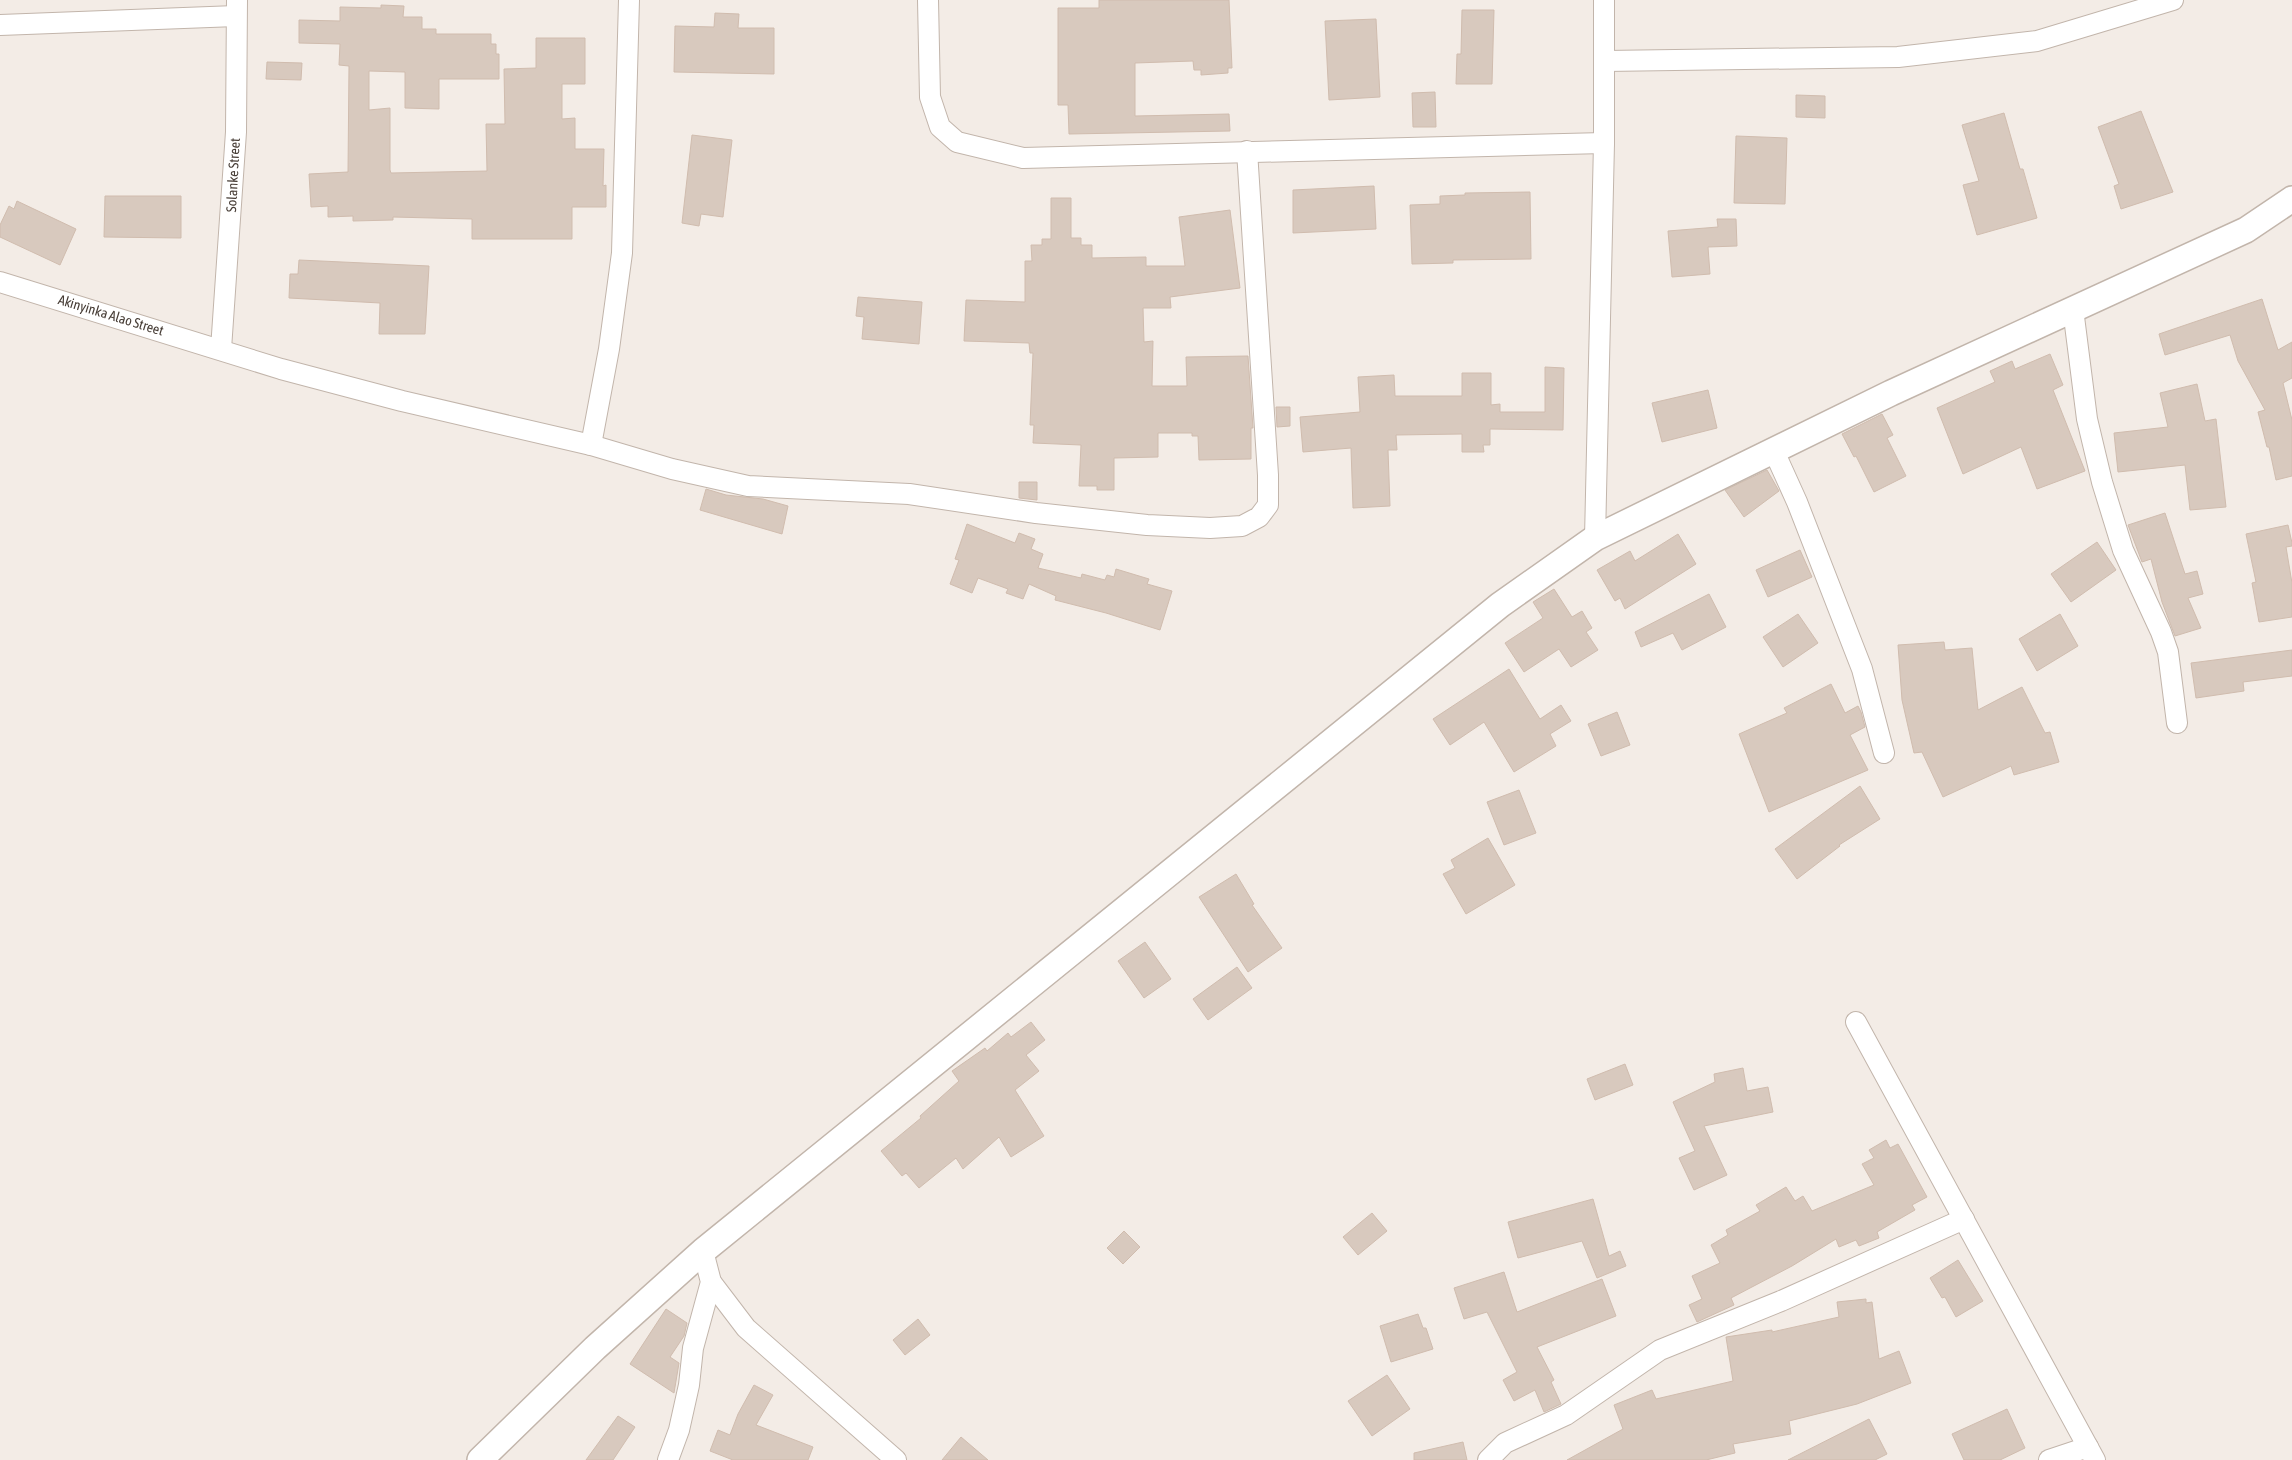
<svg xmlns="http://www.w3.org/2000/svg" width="2292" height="1460" viewBox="0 0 2292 1460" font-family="'Asap Condensed',sans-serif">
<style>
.building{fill:#d8c9be;stroke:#d0bcae}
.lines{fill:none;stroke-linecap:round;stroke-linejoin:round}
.minor-casing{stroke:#c2b5ab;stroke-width:22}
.tertiary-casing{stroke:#c2b5ab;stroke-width:28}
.minor{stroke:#fff;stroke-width:20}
.tertiary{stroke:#fff;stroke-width:25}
.labels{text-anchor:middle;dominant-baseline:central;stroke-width:4;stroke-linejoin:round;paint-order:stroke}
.street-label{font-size:14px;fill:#463c35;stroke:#fff}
</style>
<rect width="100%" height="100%" fill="#f3ece6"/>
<g class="building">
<polygon points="1099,0 1229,0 1232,68 1228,68 1228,73 1201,75 1201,70 1194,70 1193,61 1135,63 1135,116 1229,114 1230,131 1069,134 1068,105 1058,105 1058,8 1099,8"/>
<polygon points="381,5 404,6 403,17 422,17 422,29 436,29 436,34 491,34 491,44 496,44 496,54 499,54 499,79 439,79 439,109 405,108 405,72 369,71 369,110 390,108 390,170 391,173 487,171 486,124 505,124 504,69 536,68 536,38 585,38 585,84 562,84 562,119 575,118 575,149 604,149 603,186 606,185 606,207 572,207 572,239 472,239 472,219 393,217 393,220 353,221 353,216 328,217 328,206 311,207 309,174 348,172 349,66 339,65 340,44 299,43 299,20 340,21 340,7 381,8"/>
<polygon points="1462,10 1494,10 1492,84 1456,84 1457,54 1461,54"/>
<polygon points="715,13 739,14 738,28 774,28 774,74 674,72 675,26 714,27"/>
<polygon points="1376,19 1380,97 1329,100 1325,21"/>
<polygon points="267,62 302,63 301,80 266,79"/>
<polygon points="1435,92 1436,127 1413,127 1412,93"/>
<polygon points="1796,95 1825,96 1825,118 1796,117"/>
<polygon points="2141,111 2173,192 2121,209 2114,186 2119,184 2098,127"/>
<polygon points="2004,113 2020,169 2023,169 2037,218 1977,235 1963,185 1979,181 1962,125"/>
<polygon points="692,135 732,140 723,217 701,214 699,226 682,223"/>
<polygon points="1736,136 1787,138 1785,204 1734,203"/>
<polygon points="1374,186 1376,229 1293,233 1293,190"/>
<polygon points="1530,192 1531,259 1453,260 1453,263 1412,264 1410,205 1440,204 1440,196 1465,195 1465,193"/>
<polygon points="105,196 181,196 181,238 104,237"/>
<polygon points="1051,198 1071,198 1071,238 1081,238 1081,245 1092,245 1092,258 1146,257 1146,266 1185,266 1179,217 1230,210 1240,288 1170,297 1171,308 1143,308 1144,342 1153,341 1152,386 1187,386 1186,357 1248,356 1253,428 1251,428 1251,459 1199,460 1198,436 1192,436 1192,433 1158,433 1158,457 1114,458 1114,490 1097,490 1097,486 1079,486 1081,445 1033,443 1034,425 1030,425 1033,353 1030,353 1029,343 964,341 966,300 1025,302 1025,261 1032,261 1031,245 1042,245 1042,239 1051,239"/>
<polygon points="17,201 76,229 60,265 0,237 0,225 9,206 14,209"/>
<polygon points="1717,219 1736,219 1737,246 1708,247 1710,274 1672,277 1668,231 1718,227"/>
<polygon points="299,260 429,266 425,334 379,334 380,303 289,298 290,274 298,274"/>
<polygon points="858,297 922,302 919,344 862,339 864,317 856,316"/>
<polygon points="2262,299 2278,350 2292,342 2292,378 2283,383 2292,420 2292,476 2276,480 2269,447 2267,447 2258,412 2265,410 2238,361 2230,335 2165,355 2159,334"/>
<polygon points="2050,354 2063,385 2053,390 2085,471 2037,489 2021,447 1963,474 1937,408 1995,382 1990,371 2012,361 2015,369"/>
<polygon points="1545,367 1564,368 1563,430 1490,429 1490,445 1483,445 1484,452 1462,452 1462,434 1396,435 1397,450 1388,450 1390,506 1353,508 1351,448 1303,452 1300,417 1360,412 1358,377 1394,375 1395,396 1462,396 1462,373 1491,373 1491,405 1500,404 1500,412 1545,412"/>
<polygon points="2197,384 2205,421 2216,419 2226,507 2190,510 2185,465 2118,472 2114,433 2168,427 2160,393"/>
<polygon points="1708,390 1717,428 1662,442 1652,403"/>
<polygon points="1276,407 1290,407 1290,426 1277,427"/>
<polygon points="1882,414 1893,435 1887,438 1906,476 1874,492 1856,456 1854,457 1842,434"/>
<polygon points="1767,470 1779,491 1744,517 1725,490"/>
<polygon points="1019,482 1037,482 1037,500 1019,498"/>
<polygon points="706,489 726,495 763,499 788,506 782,534 700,510"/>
<polygon points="2165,513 2185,574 2197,571 2203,594 2188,598 2201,628 2175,636 2162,602 2151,559 2142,562 2128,525"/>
<polygon points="967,524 1015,543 1019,533 1035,539 1031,549 1043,554 1038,568 1081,578 1082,574 1105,580 1107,575 1114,577 1116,569 1149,579 1147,584 1172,591 1160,630 1106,613 1055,600 1056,596 1029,584 1023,599 1006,593 1008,589 978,578 972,593 950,584 959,560 955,559"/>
<polygon points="2288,525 2292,543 2292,546 2286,547 2292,583 2292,617 2259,622 2252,583 2256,582 2246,534"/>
<polygon points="1678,534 1696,564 1625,609 1620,598 1615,601 1597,570 1630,551 1635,561"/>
<polygon points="2097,542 2116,570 2071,602 2051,574"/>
<polygon points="1800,550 1812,577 1768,597 1756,570"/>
<polygon points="1554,589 1572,617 1582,611 1592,628 1586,632 1598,650 1571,667 1559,649 1524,672 1505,643 1543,618 1533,602"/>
<polygon points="1709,594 1726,627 1682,650 1673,633 1641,647 1635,632"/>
<polygon points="1798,614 1818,643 1783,667 1763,637"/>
<polygon points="2060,614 2078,646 2037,671 2019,639"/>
<polygon points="1944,642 1945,650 1972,648 1978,710 2022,687 2045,733 2050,732 2059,762 2014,775 2011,766 1943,797 1922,752 1914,753 1902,700 1898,645"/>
<polygon points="2292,650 2292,676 2243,682 2244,691 2196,698 2191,663"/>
<polygon points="1509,669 1540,719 1561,705 1571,721 1550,734 1556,746 1514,772 1484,722 1450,745 1433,719"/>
<polygon points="1831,684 1845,713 1858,706 1861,712 1865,727 1850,735 1868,770 1769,812 1739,734 1787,713 1784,708"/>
<polygon points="1617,712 1630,745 1601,756 1588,724"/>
<polygon points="1860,786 1880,819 1839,845 1840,846 1797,879 1775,849"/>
<polygon points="1519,790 1536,833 1504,845 1487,802"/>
<polygon points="1488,838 1515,885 1466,914 1443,874 1455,868 1451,860"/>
<polygon points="1236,874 1254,904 1252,905 1282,948 1248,972 1199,897"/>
<polygon points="1145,942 1171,979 1144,998 1118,961"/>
<polygon points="1237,967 1252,988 1208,1020 1193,999"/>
<polygon points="1031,1022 1045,1040 1026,1055 1039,1071 1015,1090 1044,1136 1011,1157 999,1137 963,1169 956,1158 919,1188 906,1173 902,1176 881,1151 921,1118 920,1116 959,1081 952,1071 985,1048 987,1051 1008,1033 1011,1037"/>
<polygon points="1625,1064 1633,1085 1595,1100 1587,1079"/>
<polygon points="1743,1068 1747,1091 1768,1087 1773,1112 1704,1126 1727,1175 1694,1190 1679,1158 1695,1151 1673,1102 1715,1082 1714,1074"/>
<polygon points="1886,1140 1890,1148 1898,1144 1927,1197 1912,1205 1915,1210 1877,1232 1879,1238 1859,1246 1856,1240 1839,1247 1836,1239 1792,1266 1731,1298 1734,1305 1697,1322 1689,1305 1702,1299 1692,1276 1720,1263 1711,1245 1728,1235 1726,1230 1760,1211 1756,1205 1786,1187 1795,1201 1803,1196 1812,1211 1874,1185 1862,1164 1874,1158 1869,1150"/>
<polygon points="1593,1199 1609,1256 1620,1251 1626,1266 1597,1278 1582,1241 1518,1258 1508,1222"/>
<polygon points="1372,1213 1387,1231 1358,1255 1343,1237"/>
<polygon points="1124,1231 1140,1247 1123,1264 1107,1248"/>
<polygon points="1958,1260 1983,1301 1956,1317 1945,1297 1942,1298 1930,1278"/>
<polygon points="1504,1272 1517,1312 1602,1279 1616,1316 1537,1347 1554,1380 1551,1382 1561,1404 1544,1412 1535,1390 1514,1401 1503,1380 1517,1372 1487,1312 1464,1319 1454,1288"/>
<polygon points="1866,1299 1866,1303 1872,1302 1879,1359 1899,1351 1911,1383 1857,1404 1789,1421 1791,1434 1733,1444 1735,1453 1706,1460 1567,1460 1623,1429 1614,1405 1652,1390 1656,1399 1733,1381 1726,1337 1772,1330 1772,1332 1839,1317 1837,1302"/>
<polygon points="666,1309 687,1323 684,1336 670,1357 679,1363 674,1393 630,1364"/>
<polygon points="1418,1314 1423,1328 1426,1328 1433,1349 1391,1362 1380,1326"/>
<polygon points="918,1319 930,1335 905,1355 893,1340"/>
<polygon points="1387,1375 1410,1409 1372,1436 1348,1401"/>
<polygon points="754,1385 773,1395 756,1425 813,1447 808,1460 733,1460 710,1451 718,1430 730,1435 738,1414"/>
<polygon points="2007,1409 2025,1448 2000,1460 1964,1460 1952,1434"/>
<polygon points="618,1416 635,1427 613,1460 586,1460"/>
<polygon points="1869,1419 1887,1454 1875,1460 1788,1460"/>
<polygon points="961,1437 988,1460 942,1460"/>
<polygon points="1463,1442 1467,1460 1414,1460 1414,1453"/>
</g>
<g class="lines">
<g class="minor-casing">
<g id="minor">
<polyline points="928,0 930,97 940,127 957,142 1023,158 1604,143"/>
<polyline points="0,25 236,16"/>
<polyline points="1605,61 1898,57 2037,41 2173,0"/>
<polyline points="0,282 281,369 402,401 591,445 672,469 748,486 909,494 1036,513 1147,525 1210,528 1242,526 1259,517 1268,505 1268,475 1247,151"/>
<polyline points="2073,309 2087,419 2102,482 2123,550 2161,632 2168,652 2177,723"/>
<polyline points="221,349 236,132 237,0"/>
<polyline points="591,445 609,349 622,253 629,0"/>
<polyline points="1773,449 1797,502 1862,669 1884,753"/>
<polyline points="1595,538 1604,143 1604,0"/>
<polyline points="1856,1022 2095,1460"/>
<polyline points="711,1282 746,1328 896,1460"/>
<polyline points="668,1460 679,1430 689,1385 693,1348 711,1282 703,1251"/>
<polyline points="1488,1460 1505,1443 1566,1415 1660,1350 1781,1301 1964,1219"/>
<polyline points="2049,1460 2088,1447"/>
</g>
</g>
<g class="tertiary-casing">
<polyline id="tertiary" points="480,1460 595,1348 703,1251 1500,605 1595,538 1891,393 2246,230 2292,199"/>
</g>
<use href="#minor" class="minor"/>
<use href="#tertiary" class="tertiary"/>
</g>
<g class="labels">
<g class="street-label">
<text transform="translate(233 175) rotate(-87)">Solanke Street</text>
<text transform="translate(111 315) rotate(17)">Akinyinka Alao Street</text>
</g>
</g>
</svg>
